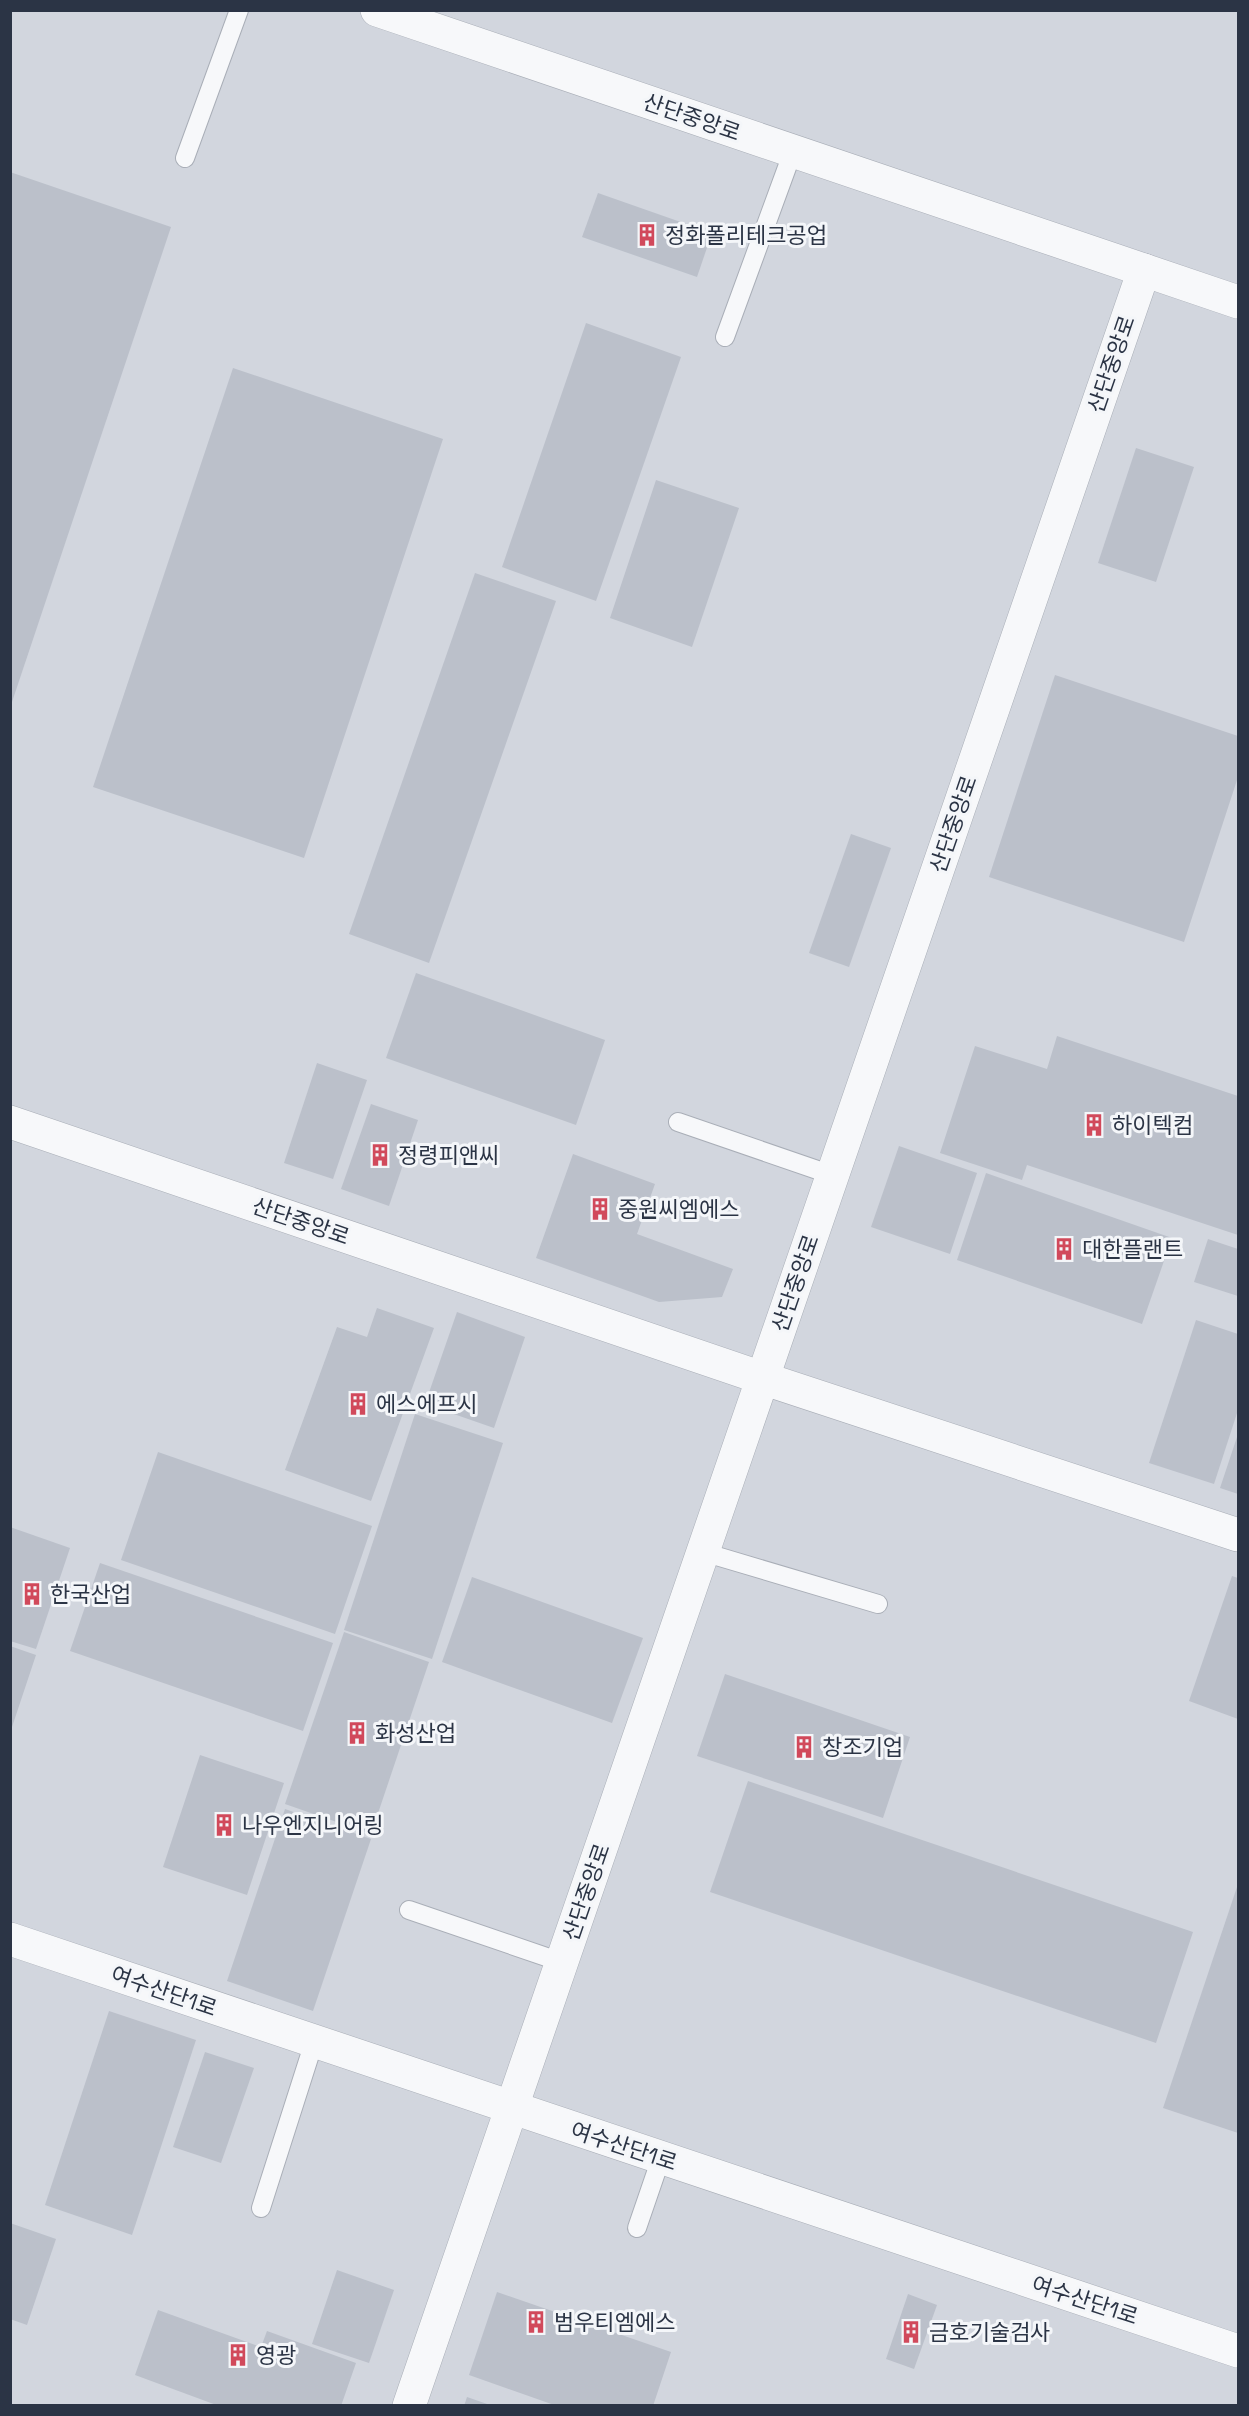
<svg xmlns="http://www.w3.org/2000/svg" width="1249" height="2416" viewBox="0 0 1249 2416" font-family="'Space Grotesk','Noto Sans KR',sans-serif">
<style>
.built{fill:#d2d6de}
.building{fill:#bbc0ca}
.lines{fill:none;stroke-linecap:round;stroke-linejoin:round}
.service-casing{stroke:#a9aeb7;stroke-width:20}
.minor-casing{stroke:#a9aeb7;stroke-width:34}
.tertiary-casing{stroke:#a9aeb7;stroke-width:34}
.service{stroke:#f7f8fa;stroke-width:18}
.minor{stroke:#f7f8fa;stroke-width:33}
.tertiary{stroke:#f7f8fa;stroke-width:33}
.labels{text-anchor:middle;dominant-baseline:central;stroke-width:6;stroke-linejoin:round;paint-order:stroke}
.street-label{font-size:22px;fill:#2b3445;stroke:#f4f6f9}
.poi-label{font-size:22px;fill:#2b3445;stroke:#f4f6f9;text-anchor:start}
</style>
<rect width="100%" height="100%" fill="#e4e7ec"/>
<rect class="built" x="11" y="11" width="1227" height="2394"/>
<g class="building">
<polygon points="10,172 171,227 11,705 10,705"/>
<polygon points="598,193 712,233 697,277 582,237"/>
<polygon points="586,323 681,357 596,601 502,567"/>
<polygon points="233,368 443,439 304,858 93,787"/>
<polygon points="1136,448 1194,467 1156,582 1098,563"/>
<polygon points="656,480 739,508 692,647 610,618"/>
<polygon points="475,573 556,601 429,963 349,934"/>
<polygon points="1055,675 1238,736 1238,777 1184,942 989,877"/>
<polygon points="851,834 891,848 849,967 809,953"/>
<polygon points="416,973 605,1040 576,1125 386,1058"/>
<polygon points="1057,1036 1238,1096 1238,1235 1027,1165 1022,1180 940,1153 975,1046 1047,1069"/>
<polygon points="317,1063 367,1080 333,1179 284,1163"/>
<polygon points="371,1104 418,1120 389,1206 341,1189"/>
<polygon points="899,1146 977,1173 950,1254 871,1227"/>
<polygon points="573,1154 655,1184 637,1234 733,1269 722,1297 659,1302 536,1258"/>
<polygon points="986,1173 1172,1238 1142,1324 957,1260"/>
<polygon points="1208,1239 1238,1249 1238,1296 1194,1282"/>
<polygon points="377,1308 434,1328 371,1501 285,1470 337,1327 367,1337"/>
<polygon points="457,1312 525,1337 494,1428 425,1404"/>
<polygon points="1196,1320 1238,1334 1238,1410 1214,1484 1149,1463"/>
<polygon points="415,1414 503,1443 432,1659 344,1630"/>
<polygon points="1238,1434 1238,1494 1220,1488"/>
<polygon points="158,1452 372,1526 335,1634 121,1560"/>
<polygon points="10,1527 70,1548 36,1649 10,1641"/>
<polygon points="100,1563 333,1643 303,1731 70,1651"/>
<polygon points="1232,1576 1238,1578 1238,1719 1189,1701"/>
<polygon points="472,1577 643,1638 612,1723 442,1662"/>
<polygon points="344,1632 429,1662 371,1834 285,1804"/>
<polygon points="10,1646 36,1655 11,1730 10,1729"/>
<polygon points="725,1674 910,1737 883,1818 697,1756"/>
<polygon points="200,1755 284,1783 247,1895 163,1867"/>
<polygon points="748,1781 1193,1932 1156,2043 710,1892"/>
<polygon points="285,1809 371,1839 313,2011 227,1981"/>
<polygon points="1238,1884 1238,2133 1163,2108"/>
<polygon points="109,2011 196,2040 132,2235 45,2205"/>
<polygon points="205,2052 254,2068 221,2163 173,2147"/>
<polygon points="10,2223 56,2239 27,2325 10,2319"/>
<polygon points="337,2270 394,2290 369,2363 312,2344"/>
<polygon points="497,2292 671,2352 653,2406 557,2406 469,2375"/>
<polygon points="908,2294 937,2305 914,2369 886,2359"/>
<polygon points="158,2310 261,2347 267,2331 356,2363 341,2406 219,2406 135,2375"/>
<polygon points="467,2397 490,2405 490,2406 464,2406"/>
</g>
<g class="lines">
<g class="service-casing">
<g id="service">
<polyline points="185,158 239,10"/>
<polyline points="725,337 793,151"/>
<polyline points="678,1122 832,1175"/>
<polyline points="703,1552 878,1604"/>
<polyline points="409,1910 561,1962"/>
<polyline points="261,2208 314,2042"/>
<polyline points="637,2228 661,2158"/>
</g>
</g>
<g class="minor-casing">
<g id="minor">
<polyline points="10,1122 762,1378 1238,1535"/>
<polyline points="10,1939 1238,2351"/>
<polyline points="409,2406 1144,270"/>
</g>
</g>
<g class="tertiary-casing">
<polyline id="tertiary" points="377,10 1238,302"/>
</g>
<use href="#service" class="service"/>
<use href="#minor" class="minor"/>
<use href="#tertiary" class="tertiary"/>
</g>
<defs>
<g id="building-bare" transform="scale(1.8)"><path d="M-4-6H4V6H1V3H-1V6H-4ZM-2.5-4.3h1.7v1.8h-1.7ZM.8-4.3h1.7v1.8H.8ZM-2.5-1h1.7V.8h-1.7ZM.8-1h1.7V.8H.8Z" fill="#d1495b" stroke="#f4f6f9" stroke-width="2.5" paint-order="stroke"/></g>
</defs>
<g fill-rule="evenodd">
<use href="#building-bare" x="647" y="235"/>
<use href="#building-bare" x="1094" y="1125"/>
<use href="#building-bare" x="380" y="1155"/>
<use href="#building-bare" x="600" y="1209"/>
<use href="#building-bare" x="1064" y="1249"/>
<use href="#building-bare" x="358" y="1404"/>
<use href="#building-bare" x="32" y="1594"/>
<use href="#building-bare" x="357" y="1733"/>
<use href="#building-bare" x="804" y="1747"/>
<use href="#building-bare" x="224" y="1825"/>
<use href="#building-bare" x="536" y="2322"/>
<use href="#building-bare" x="911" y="2332"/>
<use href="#building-bare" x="238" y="2355"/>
</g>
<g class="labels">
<g class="street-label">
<text transform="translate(692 117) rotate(19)">산단중앙로</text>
<text transform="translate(1111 364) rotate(-71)">산단중앙로</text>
<text transform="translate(953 824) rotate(-71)">산단중앙로</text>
<text transform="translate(301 1221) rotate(19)">산단중앙로</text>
<text transform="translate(795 1283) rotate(-71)">산단중앙로</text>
<text transform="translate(586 1892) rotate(-71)">산단중앙로</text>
<text transform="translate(164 1991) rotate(19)">여수산단1로</text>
<text transform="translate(624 2146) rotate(18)">여수산단1로</text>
<text transform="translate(1085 2300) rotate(18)">여수산단1로</text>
</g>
<g class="poi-label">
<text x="665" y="235">정화폴리테크공업</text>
<text x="1112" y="1125">하이텍컴</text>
<text x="398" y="1155">정령피앤씨</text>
<text x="618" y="1209">중원씨엠에스</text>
<text x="1082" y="1249">대한플랜트</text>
<text x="376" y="1404">에스에프시</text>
<text x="50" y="1594">한국산업</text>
<text x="375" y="1733">화성산업</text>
<text x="822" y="1747">창조기업</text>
<text x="242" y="1825">나우엔지니어링</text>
<text x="554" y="2322">범우티엠에스</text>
<text x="929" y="2332">금호기술검사</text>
<text x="256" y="2355">영광</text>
</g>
</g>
<rect width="1249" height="2416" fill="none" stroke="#2b3445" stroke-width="24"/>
</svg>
